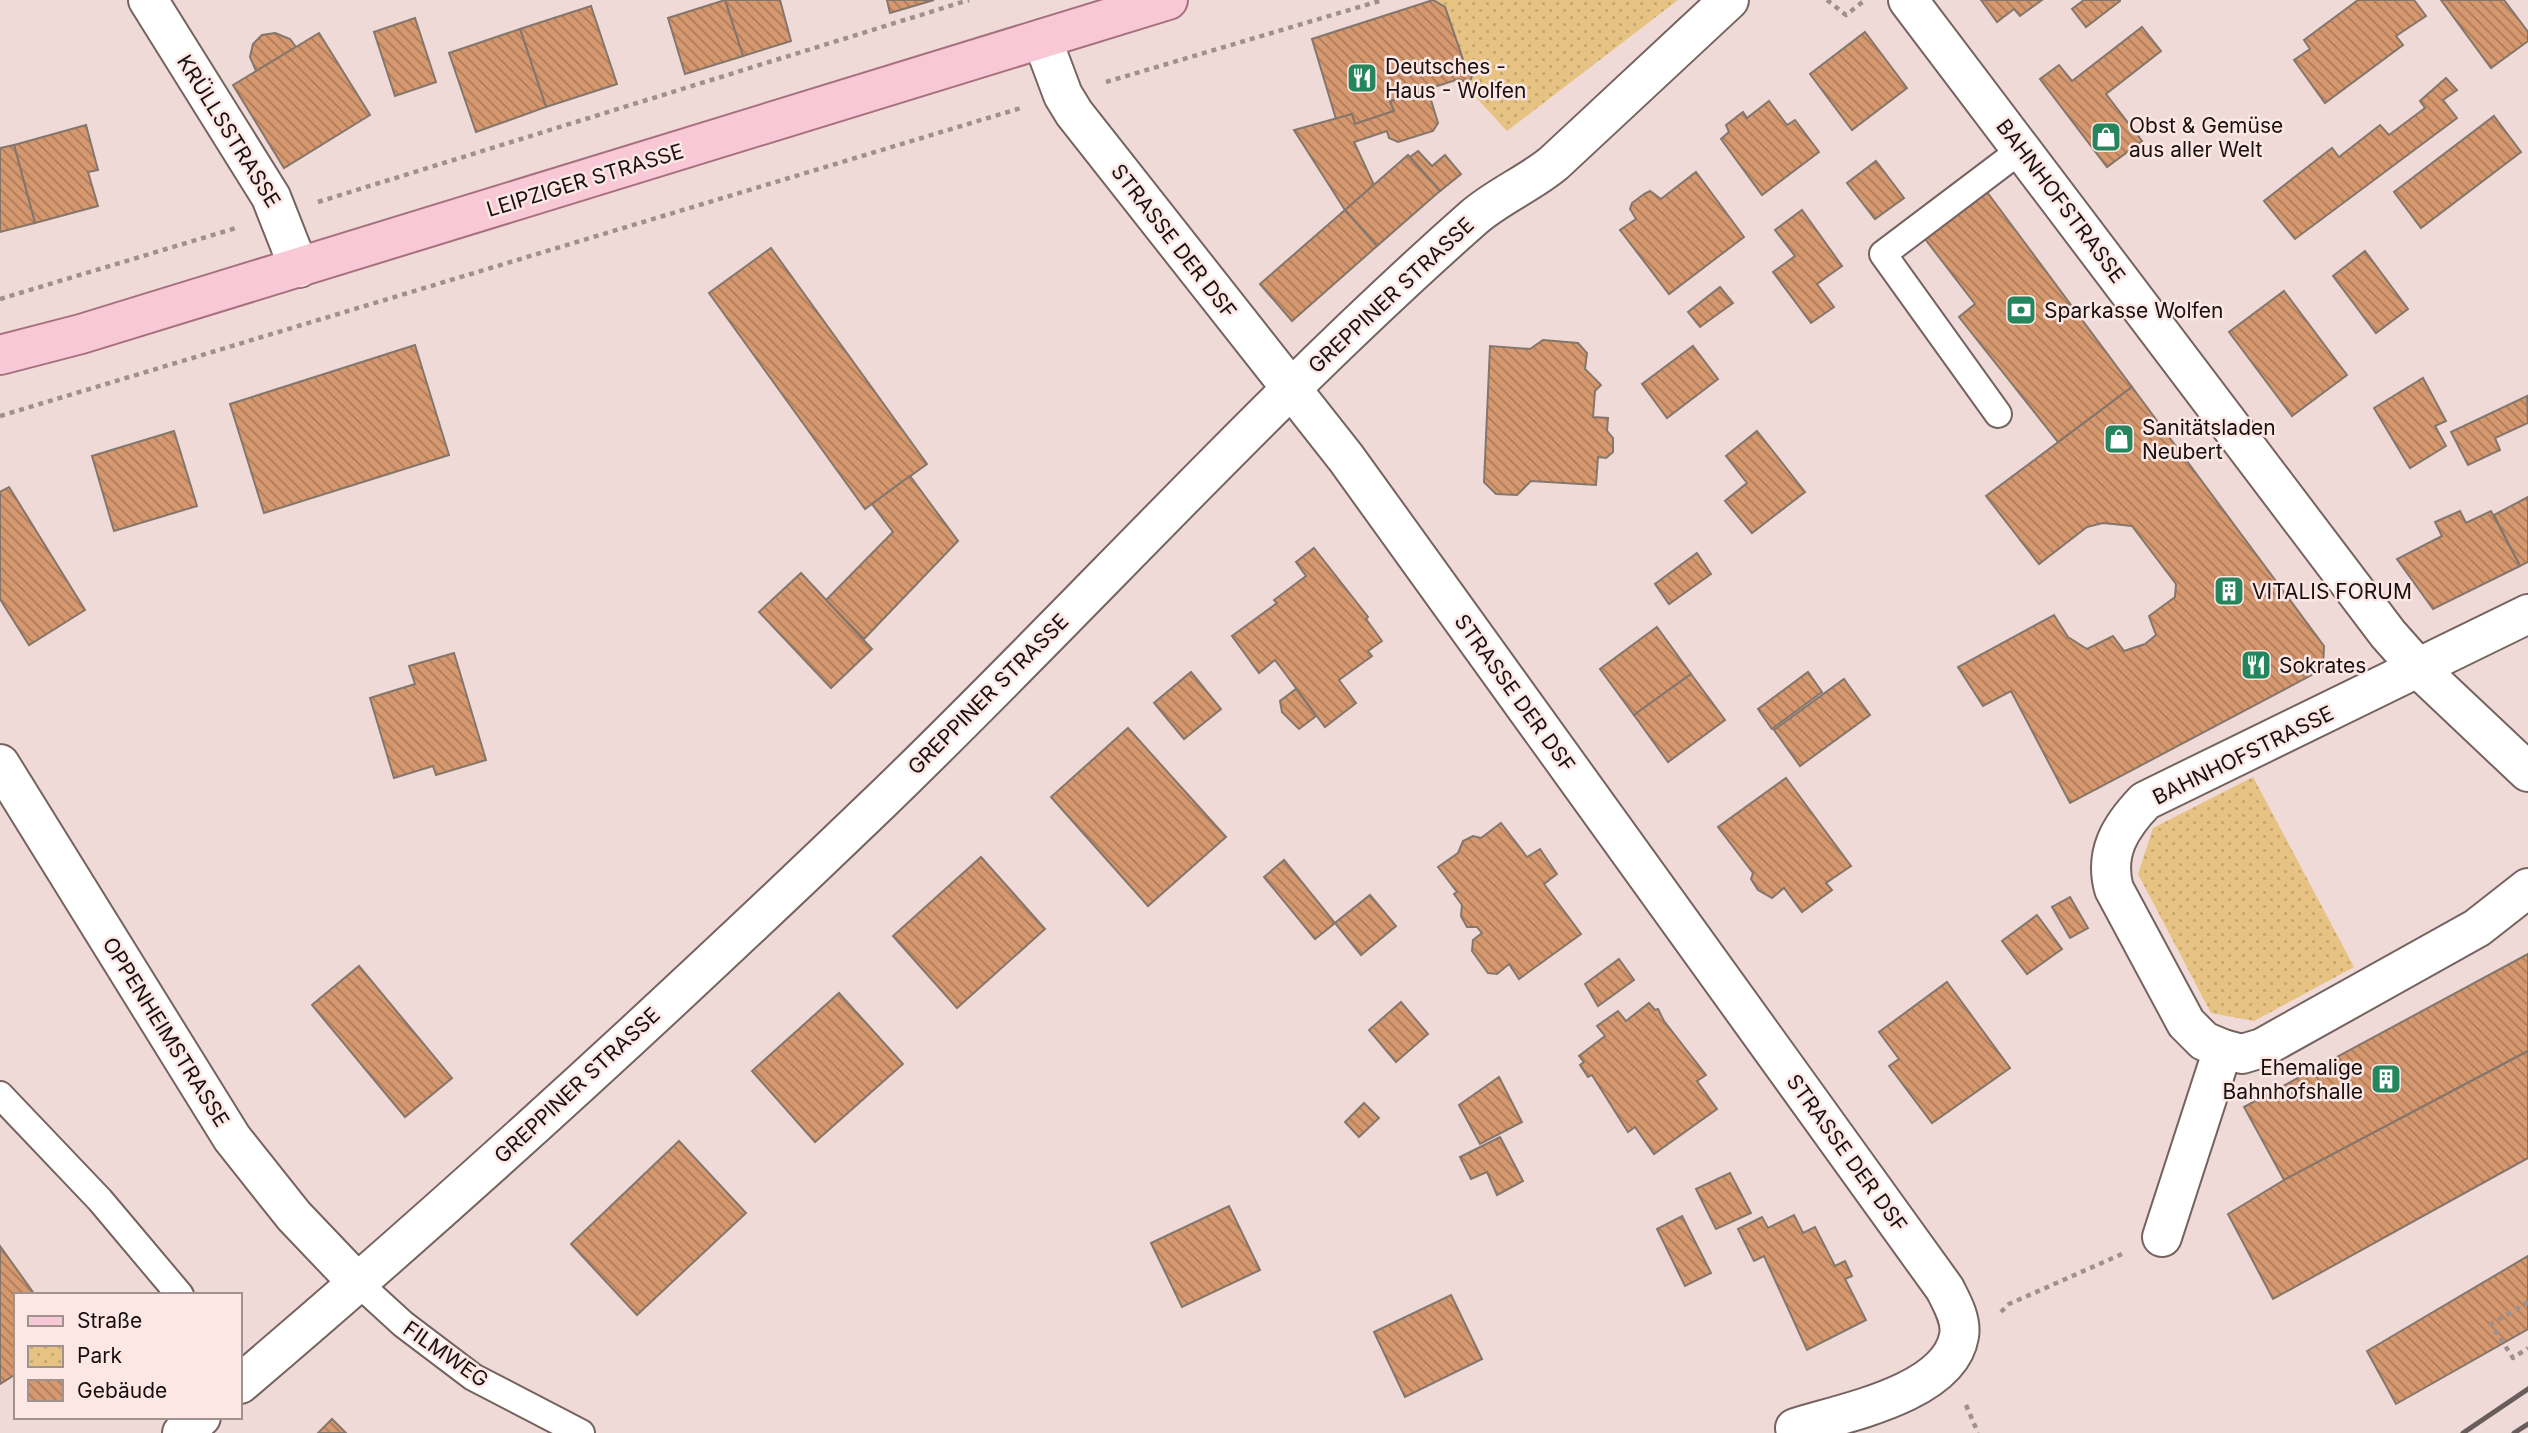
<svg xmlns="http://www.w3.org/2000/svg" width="2528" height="1433" viewBox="0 0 2528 1433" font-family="Inter,sans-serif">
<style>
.park{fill:url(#park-dots)}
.building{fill:url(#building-back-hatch);stroke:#85766c;stroke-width:2}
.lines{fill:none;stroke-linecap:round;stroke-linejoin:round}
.service-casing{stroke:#756360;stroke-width:30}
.minor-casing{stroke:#756360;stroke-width:42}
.primary-casing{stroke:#a7707f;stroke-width:42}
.path{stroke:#9f908d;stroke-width:4.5;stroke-dasharray:5 5;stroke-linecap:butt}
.service{stroke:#fff;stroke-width:26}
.minor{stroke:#fff;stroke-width:38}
.primary{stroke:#f8c8d6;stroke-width:38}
.rail{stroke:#695d5b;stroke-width:5}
.labels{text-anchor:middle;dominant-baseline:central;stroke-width:5;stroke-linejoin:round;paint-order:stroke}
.poi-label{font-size:21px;fill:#181110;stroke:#fce7e4;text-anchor:start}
.street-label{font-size:21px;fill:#181110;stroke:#fce7e4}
</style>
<defs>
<pattern id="park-dots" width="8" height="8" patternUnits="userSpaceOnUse" patternTransform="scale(1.75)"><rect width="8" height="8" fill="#e6c283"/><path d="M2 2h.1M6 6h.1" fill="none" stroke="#c5a670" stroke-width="1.8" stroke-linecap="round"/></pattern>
<pattern id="building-back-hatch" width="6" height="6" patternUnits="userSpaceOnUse" patternTransform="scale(1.75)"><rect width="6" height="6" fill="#d6986f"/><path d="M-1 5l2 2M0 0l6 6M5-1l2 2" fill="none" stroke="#ad7b5a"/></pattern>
</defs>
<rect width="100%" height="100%" fill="#efdad7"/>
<g class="park">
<polygon points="1433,0 1678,0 1507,131 1459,79 1469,83 1474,72 1466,68 1445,7"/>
<polygon points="2253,777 2354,967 2254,1021 2211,1013 2138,874 2153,828"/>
</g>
<g class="building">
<polygon points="725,0 780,0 791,41 743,56"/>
<polygon points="725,0 743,56 685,74 668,18"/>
<polygon points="887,0 934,0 890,13"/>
<polygon points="1433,0 1445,7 1466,68 1474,72 1469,83 1459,79 1390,101 1394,111 1355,124 1352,114 1336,119 1312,39"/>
<polygon points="1981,0 2042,0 2020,16 2014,9 1997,22"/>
<polygon points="2084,0 2120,0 2120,1 2086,27 2072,9"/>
<polygon points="2358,0 2414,0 2426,16 2396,36 2403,45 2325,103 2294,60 2310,49 2304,40"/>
<polygon points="2441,0 2504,0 2528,32 2528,41 2491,68"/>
<polygon points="591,6 617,84 546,107 520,29"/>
<polygon points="415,18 436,82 395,96 374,32"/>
<polygon points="2142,27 2161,51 2106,94 2142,141 2107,167 2040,79 2059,65 2072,81"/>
<polygon points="520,29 546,107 476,132 449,53"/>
<polygon points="1865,32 1907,88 1852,130 1810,74"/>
<polygon points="275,33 290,39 296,47 256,71 250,57 253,44 262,35"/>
<polygon points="319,33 370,115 284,168 233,85"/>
<polygon points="2446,78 2457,90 2443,100 2457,118 2295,239 2264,201 2332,148 2339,157 2380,125 2389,135 2425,108 2420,101"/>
<polygon points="1428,90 1438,123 1433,131 1398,142 1389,138 1387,131 1354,142 1374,185 1345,210 1294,130 1352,114 1355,124 1394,111 1390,101"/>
<polygon points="1769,101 1787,125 1795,120 1819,152 1762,195 1721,139 1729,132 1726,125 1743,112 1747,118"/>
<polygon points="2494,116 2521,152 2421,228 2394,192"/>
<polygon points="86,125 98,170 88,172 98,206 35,223 14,145"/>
<polygon points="14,145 35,223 0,232 0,148"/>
<polygon points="1418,151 1432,166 1445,155 1461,174 1440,191 1410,157"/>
<polygon points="1408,155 1440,191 1377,246 1345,210"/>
<polygon points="1876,161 1904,198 1875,219 1847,183"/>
<polygon points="1696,172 1744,237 1669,294 1620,230 1636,219 1630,209 1632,203 1644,194 1650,191 1661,199"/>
<polygon points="1984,188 2132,387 2058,442 1959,317 1975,304 1922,235"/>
<polygon points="1345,210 1377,246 1292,321 1260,284"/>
<polygon points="1802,210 1842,266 1817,284 1834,307 1811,323 1773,272 1795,256 1775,230"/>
<polygon points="771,248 927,464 865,509 709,293"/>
<polygon points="2365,251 2408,309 2376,333 2333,276"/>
<polygon points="1720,287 1733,303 1700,327 1688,312"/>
<polygon points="2284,291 2347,375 2292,416 2229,332"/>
<polygon points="1543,340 1578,343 1587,353 1585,369 1601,385 1595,391 1593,417 1608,418 1607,431 1613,438 1613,452 1606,458 1598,457 1596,485 1531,481 1517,495 1496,494 1484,482 1490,346 1530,349"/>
<polygon points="415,345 449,455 264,513 230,404"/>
<polygon points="1693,346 1718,379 1667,418 1642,384"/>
<polygon points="2423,378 2446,421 2435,426 2446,446 2410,468 2374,408"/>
<polygon points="2132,387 2324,646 2323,669 2070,803 2011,691 1983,706 1958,667 2054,615 2068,637 2087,649 2113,636 2124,651 2145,644 2156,635 2149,616 2175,597 2176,584 2132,526 2103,523 2087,527 2039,564 1986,496"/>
<polygon points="2527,396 2528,423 2495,438 2500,450 2468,465 2451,432"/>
<polygon points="174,431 197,506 114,531 92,456"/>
<polygon points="1757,431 1805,492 1752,533 1725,501 1747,483 1726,456"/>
<polygon points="910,476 958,541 864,639 826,600 893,532 872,504"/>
<polygon points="9,487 85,610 29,645 0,599 0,492"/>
<polygon points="2528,497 2528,562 2520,566 2494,515"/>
<polygon points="2460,511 2466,523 2491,511 2520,566 2433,609 2397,559 2442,536 2435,522"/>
<polygon points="1314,548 1368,617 1366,619 1382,641 1368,651 1372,656 1339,680 1356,703 1325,727 1275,660 1259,673 1232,636 1277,603 1274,600 1306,576 1296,562"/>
<polygon points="1697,553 1711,574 1669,604 1655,584"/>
<polygon points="801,573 872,649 831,688 759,612"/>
<polygon points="1657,627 1691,674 1634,715 1600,669"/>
<polygon points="454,653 486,760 436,775 433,766 394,778 370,698 415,684 409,666"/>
<polygon points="1191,672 1221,709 1184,739 1154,703"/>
<polygon points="1808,672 1822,692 1772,729 1758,709"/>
<polygon points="1691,674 1725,720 1668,762 1634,715"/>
<polygon points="1844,679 1870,715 1800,766 1774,730"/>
<polygon points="1296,689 1316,716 1299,729 1282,712 1280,701"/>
<polygon points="1128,728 1226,837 1148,906 1051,797"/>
<polygon points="1786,778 1851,866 1826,883 1832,890 1802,912 1784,888 1772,898 1758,890 1751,879 1753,873 1718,827"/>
<polygon points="1501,823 1527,857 1540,849 1557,874 1544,884 1581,934 1519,979 1509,964 1497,974 1488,973 1472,951 1473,940 1482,933 1477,927 1467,927 1461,916 1462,905 1454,894 1457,892 1438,867 1458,853 1463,841 1473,836 1481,838"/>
<polygon points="981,857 1045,929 957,1008 893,936"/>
<polygon points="1284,860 1335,923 1315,939 1264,877"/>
<polygon points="1370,895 1396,926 1361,955 1335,923"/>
<polygon points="2070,897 2088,928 2070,938 2052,907"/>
<polygon points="2037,915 2062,949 2027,974 2002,941"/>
<polygon points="2528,954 2528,1051 2284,1180 2244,1107"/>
<polygon points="1619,959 1634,980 1598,1006 1585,984"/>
<polygon points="359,966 452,1078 405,1117 312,1005"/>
<polygon points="1947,982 2010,1068 1932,1123 1889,1066 1899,1059 1879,1032"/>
<polygon points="839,993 903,1064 815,1142 752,1071"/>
<polygon points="1401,1002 1428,1034 1396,1062 1369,1030"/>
<polygon points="1649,1003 1655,1010 1658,1009 1664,1021 1706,1075 1697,1081 1717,1109 1654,1154 1635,1127 1628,1132 1592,1075 1588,1077 1580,1065 1584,1062 1579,1056 1605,1036 1597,1026 1618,1011 1626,1021"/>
<polygon points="2528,1051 2528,1158 2273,1299 2228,1214 2284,1180"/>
<polygon points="1499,1077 1522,1122 1480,1144 1459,1105"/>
<polygon points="1364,1103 1379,1118 1359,1137 1345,1122"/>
<polygon points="1500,1137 1523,1181 1497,1195 1487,1172 1471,1179 1460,1157"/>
<polygon points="679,1141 746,1213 637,1315 571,1244"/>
<polygon points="1730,1173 1751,1213 1716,1229 1696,1189"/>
<polygon points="1229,1206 1260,1270 1182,1307 1151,1243"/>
<polygon points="1794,1215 1803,1233 1815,1227 1835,1266 1845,1261 1852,1276 1845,1279 1866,1320 1807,1350 1764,1256 1754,1261 1738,1229 1762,1217 1768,1228"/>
<polygon points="1682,1216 1711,1273 1685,1286 1657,1229"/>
<polygon points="0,1246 35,1295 16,1295 16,1374 0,1384"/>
<polygon points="2528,1256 2528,1329 2396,1404 2367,1351"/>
<polygon points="1451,1295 1482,1359 1405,1397 1374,1332"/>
<polygon points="332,1419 346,1433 318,1433"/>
</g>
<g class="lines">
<g class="service-casing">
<g id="service">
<polyline points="1998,414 1883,254 2022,149"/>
<polyline points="0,1095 100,1200 180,1295"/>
<polyline points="356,1281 403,1324 473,1377 581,1433"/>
</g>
</g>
<g class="minor-casing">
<g id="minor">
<polyline points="148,0 271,197 299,268"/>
<polyline points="1908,0 2388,634 2419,669 2528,772"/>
<path d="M1042 39 1063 95 1074 113 1346 458 1945 1289C1952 1303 1962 1320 1959 1336 1949 1394 1842 1413 1795 1428"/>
<polyline points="0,764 232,1138 294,1216 356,1281"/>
<path d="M2223 1049 2204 1041 2186 1023 2114 889C2104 853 2120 827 2145 801L2528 614"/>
<polyline points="2162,1237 2223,1049 2242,1054 2262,1048 2477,928 2528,888"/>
<path d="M240 1384C460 1197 673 1001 881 801 1080 609 1265 402 1473 218 1498 196 1529 184 1554 163L1729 0"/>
<polyline points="182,1433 201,1417"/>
</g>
</g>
<g class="primary-casing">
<polyline id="primary" points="0,355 81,334 1168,0"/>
</g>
<g class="path">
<polyline points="1827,0 1846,15 1865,0"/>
<polyline points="1106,82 1383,0"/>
<polyline points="318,202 969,0"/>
<polyline points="0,299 236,228"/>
<polyline points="0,416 1021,108"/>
<polyline points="2528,1302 2491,1324 2513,1358 2528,1348"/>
<polyline points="2001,1312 2009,1304 2122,1254"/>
<polyline points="1966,1405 1978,1433"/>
</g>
<use href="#service" class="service"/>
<use href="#minor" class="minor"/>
<use href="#primary" class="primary"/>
<g class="rail">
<polyline points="2463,1433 2528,1389"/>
<polyline points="2514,1433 2528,1424"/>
</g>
</g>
<defs>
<g id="restaurant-square" transform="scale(1.575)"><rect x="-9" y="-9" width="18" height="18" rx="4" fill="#25855d" stroke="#fce7e4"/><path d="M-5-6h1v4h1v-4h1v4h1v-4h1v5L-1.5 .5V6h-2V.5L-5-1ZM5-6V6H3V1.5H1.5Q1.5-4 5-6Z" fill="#fff"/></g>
<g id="shop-square" transform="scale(1.575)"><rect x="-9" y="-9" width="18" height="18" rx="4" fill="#25855d" stroke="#fce7e4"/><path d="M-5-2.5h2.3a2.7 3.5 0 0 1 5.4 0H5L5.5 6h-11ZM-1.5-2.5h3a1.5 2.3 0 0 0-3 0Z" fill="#fff"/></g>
<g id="bank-square" transform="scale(1.575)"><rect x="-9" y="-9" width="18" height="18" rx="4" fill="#25855d" stroke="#fce7e4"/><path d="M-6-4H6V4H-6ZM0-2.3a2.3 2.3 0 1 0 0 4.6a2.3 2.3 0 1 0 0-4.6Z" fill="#fff"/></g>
<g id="building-square" transform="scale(1.575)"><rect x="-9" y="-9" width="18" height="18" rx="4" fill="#25855d" stroke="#fce7e4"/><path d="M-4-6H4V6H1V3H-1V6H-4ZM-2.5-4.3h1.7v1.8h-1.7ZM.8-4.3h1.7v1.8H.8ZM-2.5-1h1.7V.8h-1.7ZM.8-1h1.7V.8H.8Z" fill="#fff"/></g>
</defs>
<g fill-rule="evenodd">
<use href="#restaurant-square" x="1362" y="78"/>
<use href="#shop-square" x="2106" y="137"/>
<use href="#bank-square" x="2021" y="310"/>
<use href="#shop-square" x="2119" y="439"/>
<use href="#building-square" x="2229" y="591"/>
<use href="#restaurant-square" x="2256" y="665"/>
<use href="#building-square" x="2386" y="1079"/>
</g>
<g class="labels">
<g class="poi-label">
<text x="1385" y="66">Deutsches -<tspan x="1385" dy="24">Haus - Wolfen</tspan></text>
<text x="2129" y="125">Obst &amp; Gemüse<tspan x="2129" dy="24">aus aller Welt</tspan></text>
<text x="2044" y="310">Sparkasse Wolfen</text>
<text x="2142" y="427">Sanitätsladen<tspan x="2142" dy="24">Neubert</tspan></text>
<text x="2252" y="591">VITALIS FORUM</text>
<text x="2279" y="665">Sokrates</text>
<text x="2363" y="1067" text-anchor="end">Ehemalige<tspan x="2363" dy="24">Bahnhofshalle</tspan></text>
</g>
<g class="street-label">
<text transform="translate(229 131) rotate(58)">KRÜLLSSTRASSE</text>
<text transform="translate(585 180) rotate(-17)">LEIPZIGER STRASSE</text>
<text transform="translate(2061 201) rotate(53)">BAHNHOFSTRASSE</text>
<text transform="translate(1174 241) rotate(52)">STRASSE DER DSF</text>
<text transform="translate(1391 295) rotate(-43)">GREPPINER STRASSE</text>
<text transform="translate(1515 693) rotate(54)">STRASSE DER DSF</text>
<text transform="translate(988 694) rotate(-45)">GREPPINER STRASSE</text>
<text transform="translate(2243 755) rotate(-26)">BAHNHOFSTRASSE</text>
<text transform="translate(166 1032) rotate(58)">OPPENHEIMSTRASSE</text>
<text transform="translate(577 1085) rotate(-43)">GREPPINER STRASSE</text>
<text transform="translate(1847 1153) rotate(54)">STRASSE DER DSF</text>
<text transform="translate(446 1354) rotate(35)">FILMWEG</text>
</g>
</g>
<rect x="14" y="1293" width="228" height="126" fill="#fce7e4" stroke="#a1918f" stroke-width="2"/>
<rect x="28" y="1316" width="35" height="10" fill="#f8c8d6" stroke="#a1918f" stroke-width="2"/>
<text x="77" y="1328" font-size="21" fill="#181110">Straße</text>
<rect x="28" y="1346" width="35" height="21" fill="url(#park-dots)" stroke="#a1918f" stroke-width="2"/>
<text x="77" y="1363" font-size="21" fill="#181110">Park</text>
<rect x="28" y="1380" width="35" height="21" fill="url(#building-back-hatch)" stroke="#a1918f" stroke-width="2"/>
<text x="77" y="1398" font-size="21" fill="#181110">Gebäude</text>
</svg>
